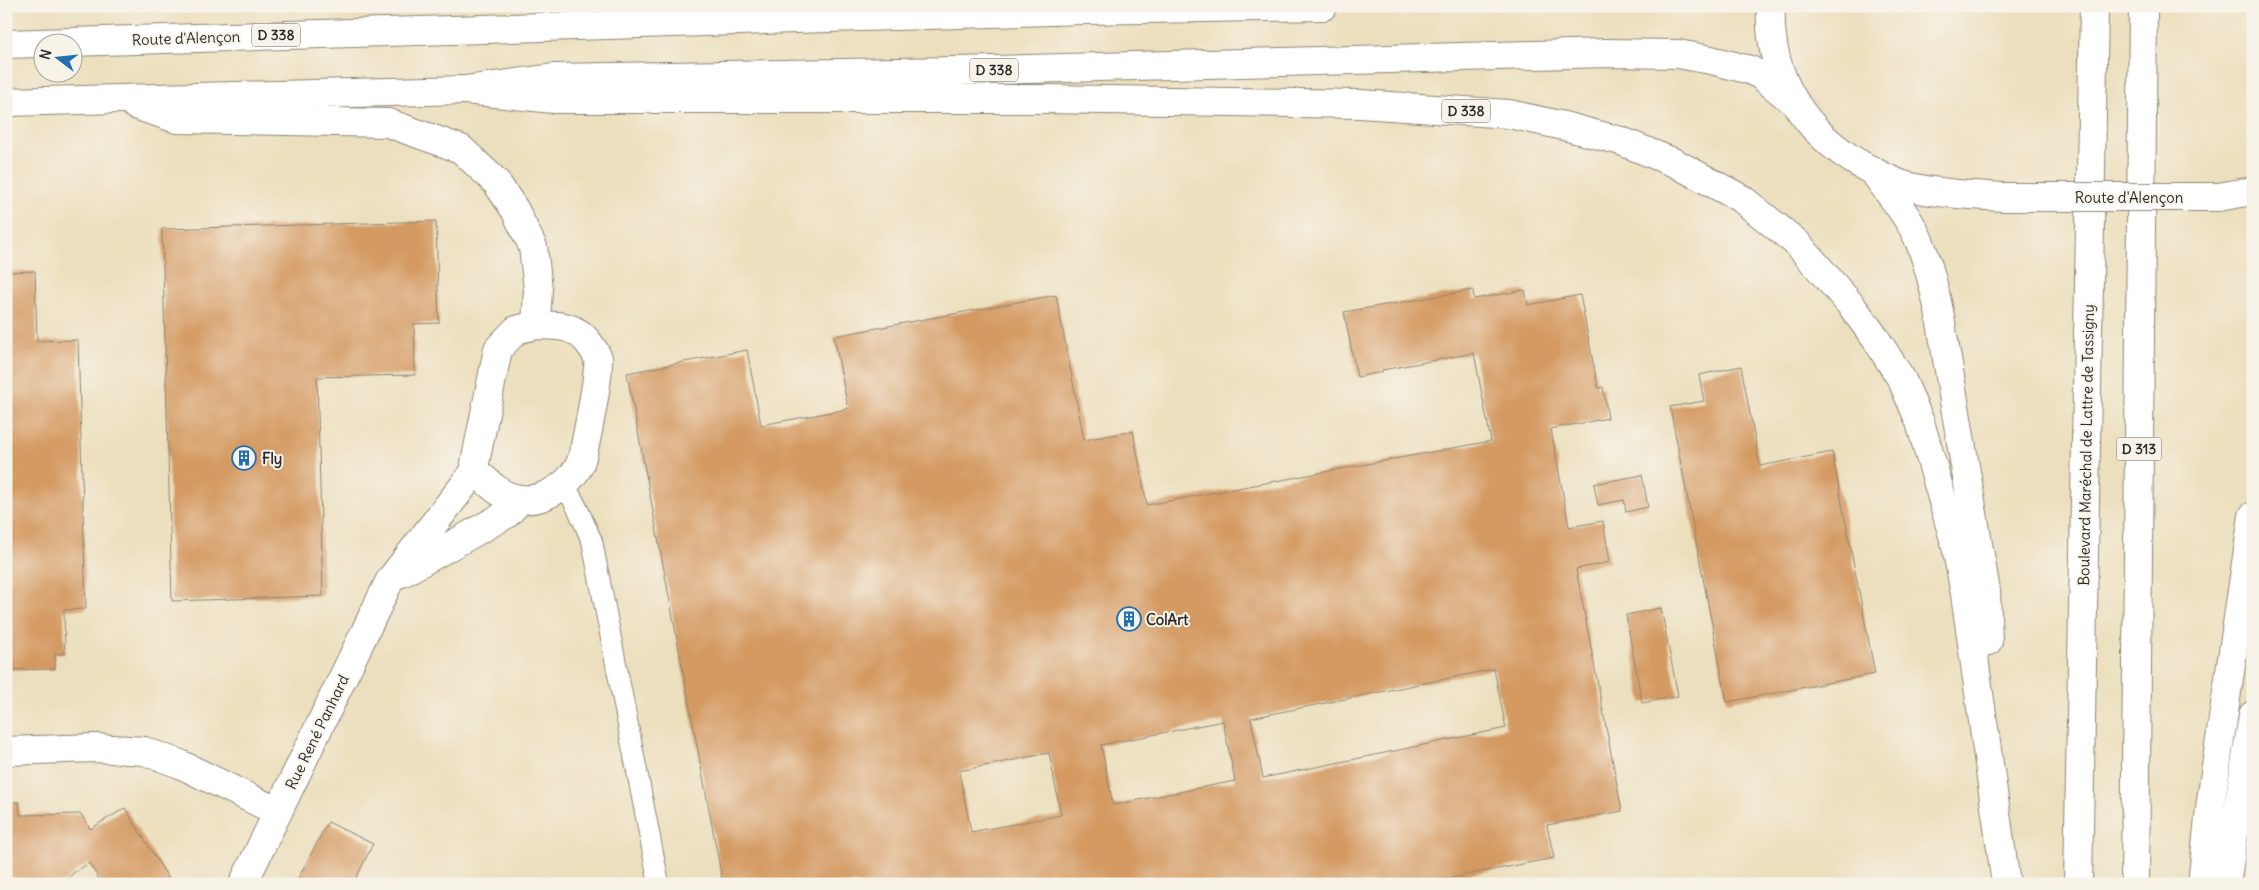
<svg xmlns="http://www.w3.org/2000/svg" width="2259" height="890" viewBox="0 0 2259 890" font-family="Delius,sans-serif">
<style>
.building{fill:#d49a62;fill-rule:evenodd}
.lines{fill:none;stroke-linecap:round;stroke-linejoin:round}
.service-casing{stroke:#8c8574;stroke-width:22}
.minor-casing{stroke:#8c8574;stroke-width:30}
.primary-casing{stroke:#8c8574;stroke-width:30}
.trunk-casing{stroke:#8c8574;stroke-width:30}
.service{stroke:#fff;stroke-width:20}
.minor{stroke:#fff;stroke-width:28}
.primary{stroke:#fff;stroke-width:28}
.trunk{stroke:#fff;stroke-width:28}
.primary-bridge-casing{stroke:#8c8574;stroke-width:30;stroke-linecap:butt}
.primary-bridge{stroke:#fff;stroke-width:28}
.labels{text-anchor:middle;dominant-baseline:central;stroke-width:4;stroke-linejoin:round;paint-order:stroke}
.shield{fill:#f7f3e8;stroke:#686764;stroke-width:1}
.shield-label{font-size:14px;font-weight:bold;fill:#2b2b2b}
.street-label{font-size:15px;fill:#2b2b2b;stroke:#f7f3e8}
.poi-label{font-size:15px;font-weight:bold;fill:#2b2b2b;stroke:#f7f3e8;text-anchor:start}
</style>
<rect width="100%" height="100%" fill="#f7f3e8"/>
<filter id="ink" filterUnits="userSpaceOnUse"><feTurbulence type="fractalNoise" baseFrequency=".02" numOctaves="2"/><feDisplacementMap in="SourceGraphic" scale="10" xChannelSelector="R" yChannelSelector="G"/><feConvolveMatrix kernelMatrix="1 2 1 2 8 2 1 2 1" color-interpolation-filters="sRGB"/></filter>
<filter id="wash" filterUnits="userSpaceOnUse"><feTurbulence type="fractalNoise" baseFrequency=".0096" numOctaves="4" result="noise"/><feDisplacementMap in="SourceGraphic" scale="20" xChannelSelector="R" yChannelSelector="G"/><feGaussianBlur stdDeviation="1.12" result="paint"/><feColorMatrix in="noise" values="0 0 0 0 0 0 0 0 0 0 0 0 0 0 0 0 0 1.4 0 .05"/><feComposite in="paint" operator="in"/></filter>
<g filter="url(#wash)">
<rect width="100%" height="100%" fill="#ecdfbd"/>
<g id="blocks">
<g class="building">
<polygon points="436,221 439,323 414,324 415,375 317,377 323,596 172,601 162,229"/>
<polygon points="35,271 37,341 78,340 86,609 64,610 65,654 55,654 55,669 6,670 6,272"/>
<path d="M1473 290 1474 299 1525 290 1528 305 1580 295 1598 388 1603 387 1608 418 1551 429 1569 527 1603 521 1610 562 1576 569 1622 811 1547 825 1554 858 1419 884H723L627 373 747 350 761 425 848 409 834 336 1056 295 1084 440 1133 431 1147 505 1491 441 1474 353 1382 370V372L1357 377 1344 312ZM1494 669 1506 728 1263 778 1251 718ZM1223 721 1235 781 1113 805 1101 745ZM1049 753 1061 815 971 832 959 771Z"/>
<polygon points="1741,366 1760,466 1832,452 1875,674 1727,702 1670,407 1704,401 1699,375"/>
<polygon points="1642,475 1648,507 1626,512 1624,500 1598,505 1594,484"/>
<polygon points="1661,608 1678,696 1642,703 1626,615"/>
<polygon points="6,802 19,802 20,815 81,814 90,829 125,808 172,884 102,884 89,863 73,873 66,881 56,884 6,884"/>
<polygon points="328,822 373,844 353,884 295,884"/>
</g>
</g>
</g>
<g filter="url(#ink)">
<use href="#blocks" fill-opacity="0" stroke="#8c8574" stroke-width="1"/>
<g class="lines">
<g class="service-casing">
<path id="service" d="M564 485C577 503 583 522 592 541L659 884"/>
</g>
<g class="minor-casing">
<g id="minor">
<path d="M536 325C557 326 574 324 588 342 591 346 596 353 598 358 601 367 584 457 579 466 565 490 535 507 508 496 496 492 484 478 475 471V463L498 349 516 330Z"/>
<polyline points="402,573 507,514 521,499"/>
<polyline points="6,751 96,748 144,751 180,764 278,812"/>
<polyline points="243,884 390,580 475,471"/>
</g>
</g>
<g class="primary-casing">
<g id="primary">
<path d="M1771 6C1767 77 1805 134 1865 167 1880 175 1894 183 1910 187 1941 194 1973 195 2005 197"/>
<polyline points="2218,197 2253,191"/>
<polyline points="2226,884 2253,715"/>
</g>
</g>
<g class="trunk-casing">
<g id="trunk">
<polyline points="6,44 1084,10 1323,6"/>
<polyline points="465,90 553,99 1044,99 1360,104 1509,114 1564,126 1621,141 1675,163 1742,199 1797,243 1851,305 1876,339 1902,380 1920,422 1956,546 1965,594 2006,884"/>
<polyline points="6,102 465,90 553,78 957,71 1606,53 1678,54 1711,60 1750,70 1760,75 1794,102"/>
<polyline points="135,105 177,119 388,123 461,149 496,182 515,210 533,247 538,289 536,325"/>
<path d="M1873 171C1889 194 1910 217 1920 243 1929 265 1934 288 1939 311L1986 591 1988 641"/>
<polyline points="2078,884 2094,6"/>
<polyline points="2135,884 2143,6"/>
<polyline points="2202,884 2211,800 2253,516"/>
</g>
</g>
<use href="#service" class="service"/>
<use href="#minor" class="minor"/>
<use href="#primary" class="primary"/>
<use href="#trunk" class="trunk"/>
<g class="primary-bridge-casing">
<polyline id="primary-bridge" points="2005,197 2218,197"/>
</g>
<use href="#primary-bridge" class="primary-bridge"/>
</g>
</g>
<defs>
<g id="building-ring" transform="scale(1.25)"><circle r="9.5" fill="#f7f3e8" stroke="#1f6fb2" stroke-width="1.5"/><path d="M-4-6H4V6H1V3H-1V6H-4ZM-2.5-4.3h1.7v1.8h-1.7ZM.8-4.3h1.7v1.8H.8ZM-2.5-1h1.7V.8h-1.7ZM.8-1h1.7V.8H.8Z" fill="#1f6fb2"/></g>
</defs>
<g fill-rule="evenodd">
<use href="#building-ring" x="244" y="458"/>
<use href="#building-ring" x="1129" y="619"/>
</g>
<g class="labels">
<g class="shield">
<rect x="252" y="23.5" width="48" height="23" rx="4"/>
<rect x="970" y="58.5" width="48" height="23" rx="4"/>
<rect x="1442" y="99.5" width="48" height="23" rx="4"/>
<rect x="2116.5" y="437.5" width="45" height="23" rx="4"/>
</g>
<g class="shield-label">
<text x="276" y="35">D 338</text>
<text x="994" y="70">D 338</text>
<text x="1466" y="111">D 338</text>
<text x="2139" y="449">D 313</text>
</g>
<g class="street-label">
<text transform="translate(186 38) rotate(-2)">Route d'Alençon</text>
<text x="2129" y="197">Route d'Alençon</text>
<text transform="translate(2086 445) rotate(-89)">Boulevard Maréchal de Lattre de Tassigny</text>
<text transform="translate(317 732) rotate(-64)">Rue René Panhard</text>
</g>
<g class="poi-label">
<text x="262" y="458">Fly</text>
<text x="1146" y="619">ColArt</text>
</g>
</g>
<rect width="2259" height="890" fill="none" stroke="#f7f3e8" stroke-width="25"/>
<g transform="translate(58 58) rotate(286)"><circle r="24" fill="#f7f3e8" stroke="#a5a39c"/>
<path d="M0-4L9 19L0 12L-9 19Z" fill="#1f6fb2"/>
<text y="-8" font-size="14" font-weight="bold" text-anchor="middle" fill="#2b2b2b">N</text>
</g>
</svg>
